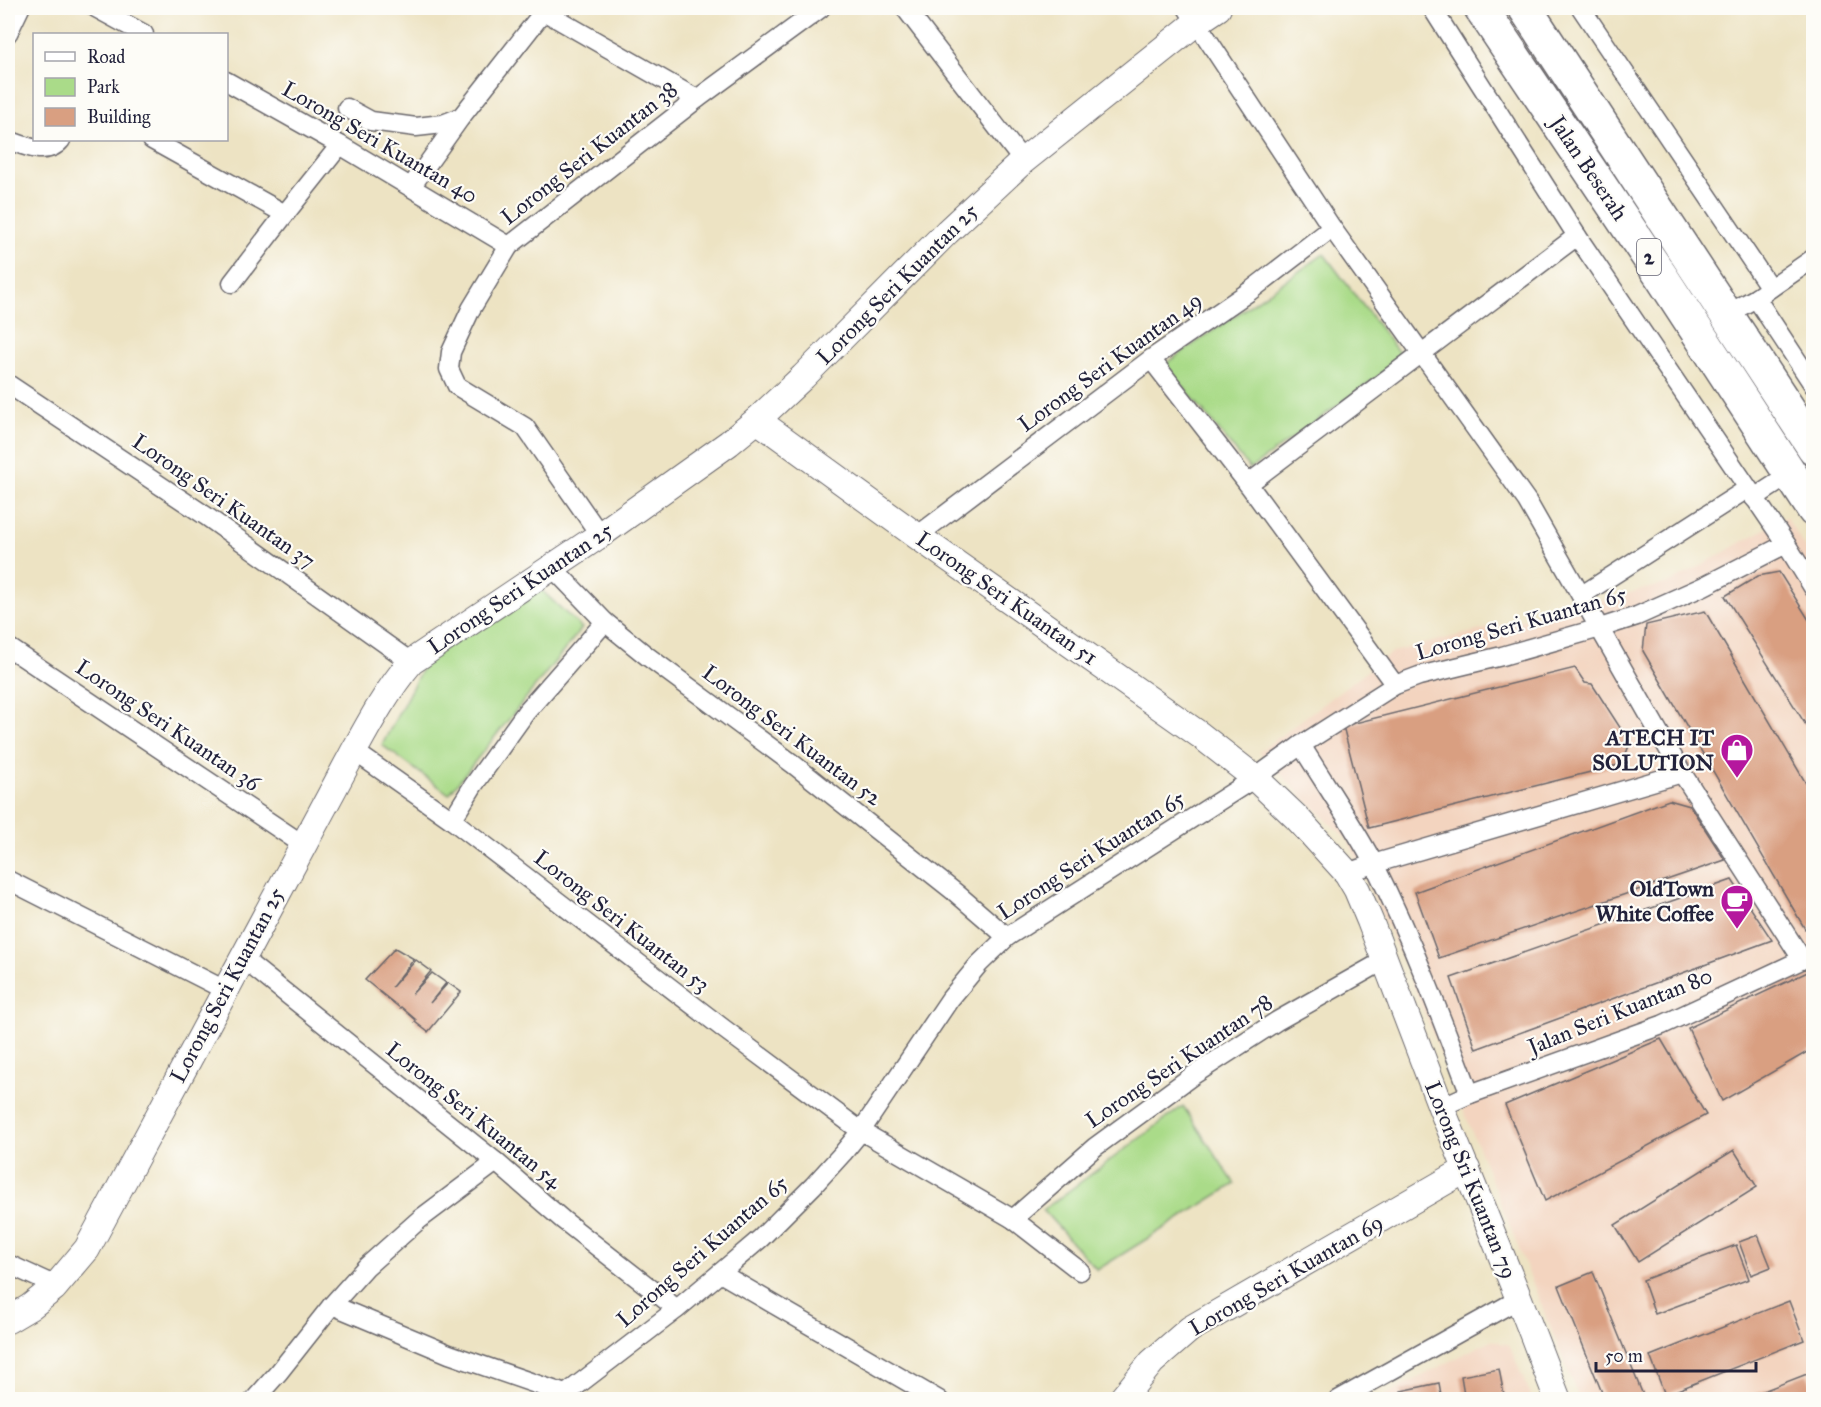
<svg xmlns="http://www.w3.org/2000/svg" width="1821" height="1407" viewBox="0 0 1821 1407" font-family="'IM FELL Great Primer',serif">
<style>
.built{fill:#f3d4bf}
.green{fill:#aadb89;stroke:#667e62;stroke-width:1.5}
.building{fill:#d99f81}
.lines{fill:none;stroke-linecap:round;stroke-linejoin:round}
.street-casing{stroke:#69666b;stroke-width:21}
.secondary-casing{stroke:#69666b;stroke-width:28}
.highway-casing{stroke:#69666b;stroke-width:36}
.street{stroke:#fff;stroke-width:18}
.secondary{stroke:#fff;stroke-width:26}
.highway{stroke:#fff;stroke-width:33}
.labels{text-anchor:middle;dominant-baseline:central;stroke-width:4.5;stroke-linejoin:round;paint-order:stroke}
.shield{fill:#fdfcf7;stroke:#646373;stroke-width:1.5}
.shield-label{font-size:21px;font-weight:bold;fill:#22223b}
.street-label{font-size:22px;fill:#22223b;stroke:#fdfcf7}
.poi-label{font-size:22px;font-weight:bold;fill:#22223b;stroke:#fdfcf7;text-anchor:end}
</style>
<rect width="100%" height="100%" fill="#fdfcf7"/>
<filter id="ink" filterUnits="userSpaceOnUse"><feTurbulence type="fractalNoise" baseFrequency=".0167" numOctaves="2"/><feDisplacementMap in="SourceGraphic" scale="12" xChannelSelector="R" yChannelSelector="G"/><feConvolveMatrix kernelMatrix="1 2 1 2 8 2 1 2 1" color-interpolation-filters="sRGB"/></filter>
<filter id="wash" filterUnits="userSpaceOnUse"><feTurbulence type="fractalNoise" baseFrequency=".008" numOctaves="4" result="noise"/><feDisplacementMap in="SourceGraphic" scale="24" xChannelSelector="R" yChannelSelector="G"/><feGaussianBlur stdDeviation="1.35" result="paint"/><feColorMatrix in="noise" values="0 0 0 0 0 0 0 0 0 0 0 0 0 0 0 0 0 1.4 0 .05"/><feComposite in="paint" operator="in"/></filter>
<g filter="url(#wash)">
<rect width="100%" height="100%" fill="#ede3c3"/>
<g class="built">
<polygon points="1786,517 1814,561 1813,1399 1579,1399 1411,979 1348,840 1307,801 1259,752 1392,652 1670,583"/>
<polygon points="1491,1340 1509,1345 1532,1399 1376,1400"/>
</g>
<g class="green">
<polygon points="1324,254 1403,358 1250,469 1165,364"/>
<polygon points="538,587 582,628 449,794 382,745 427,659"/>
<polygon points="1183,1106 1235,1184 1097,1270 1043,1210"/>
</g>
<g id="blocks">
<g class="building">
<polygon points="1779,572 1814,628 1814,738 1725,596 1758,576"/>
<polygon points="1705,611 1814,797 1814,925 1805,929 1643,651 1646,625"/>
<polygon points="1575,668 1585,683 1592,684 1630,743 1622,764 1369,828 1343,726"/>
<polygon points="1669,800 1690,806 1725,860 1439,958 1415,892"/>
<polygon points="1732,880 1772,940 1476,1049 1451,978"/>
<polygon points="395,948 414,959 392,987 416,960 431,971 412,994 432,973 446,983 430,1003 448,983 461,992 428,1032 415,1022 416,1020 401,1007 400,1008 365,980"/>
<polygon points="1814,969 1814,1048 1722,1101 1688,1028"/>
<polygon points="1661,1039 1706,1115 1545,1201 1505,1105"/>
<polygon points="1734,1150 1757,1187 1638,1262 1615,1225"/>
<polygon points="1758,1235 1771,1267 1751,1275 1739,1242"/>
<polygon points="1736,1245 1749,1279 1655,1314 1643,1280"/>
<polygon points="1593,1272 1645,1400 1605,1400 1559,1286"/>
<polygon points="1789,1301 1804,1340 1665,1395 1650,1356"/>
<polygon points="1499,1369 1505,1400 1465,1400 1461,1376"/>
<polygon points="1807,1374 1814,1391 1814,1400 1740,1400"/>
<polygon points="1439,1383 1442,1400 1403,1400 1401,1391"/>
</g>
</g>
</g>
<g filter="url(#ink)">
<use href="#blocks" fill-opacity="0" stroke="#69666b" stroke-width="1.5"/>
<g class="lines">
<g class="street-casing">
<g id="street">
<polyline points="96,8 144,34"/>
<polyline points="538,8 697,99"/>
<polyline points="905,8 1023,161"/>
<polyline points="1187,8 1332,228 1527,501 1682,773 1802,959"/>
<polyline points="1432,8 1577,236 1786,544 1814,589"/>
<polyline points="1581,8 1770,288"/>
<polyline points="8,33 20,8"/>
<polyline points="226,81 340,145 509,246"/>
<polyline points="347,108 371,121 416,127 443,124 461,117"/>
<path d="M8 140C25 146 47 157 61 140"/>
<polyline points="152,140 285,214"/>
<polyline points="411,187 461,117 544,11"/>
<polyline points="232,283 285,214 340,145"/>
<polyline points="1756,298 1814,386"/>
<polyline points="1726,315 1756,298 1814,258"/>
<polyline points="1151,359 1248,484 1395,685"/>
<polyline points="8,384 206,516 411,662"/>
<polyline points="1248,484 1577,236"/>
<polyline points="1754,498 1791,474"/>
<polyline points="600,535 525,427 457,386 449,369 451,352 471,309 509,246 697,99 821,8"/>
<polyline points="917,536 1151,359 1250,291 1332,228"/>
<polyline points="552,567 605,622 647,656 793,764 956,893 1007,937"/>
<polyline points="1582,595 1747,489"/>
<polyline points="8,647 302,844"/>
<path d="M1301 745C1325 784 1354 826 1375 866 1412 940 1441 1017 1470 1094"/>
<polyline points="354,751 452,820 724,1029 861,1131 1013,1219 1080,1271"/>
<polyline points="452,820 473,786 526,712 605,622"/>
<polyline points="1347,873 1373,864 1682,773"/>
<polyline points="8,880 225,990"/>
<polyline points="242,958 496,1162 563,1220 677,1309"/>
<polyline points="1441,1107 1470,1094 1662,1025 1814,954"/>
<polyline points="1013,1219 1095,1147 1192,1076 1277,1021 1385,960"/>
<polyline points="8,1264 45,1281 54,1288"/>
<polyline points="720,1273 939,1400"/>
<polyline points="332,1305 449,1354 565,1394"/>
<polyline points="254,1400 279,1372 332,1305 366,1267 420,1219 496,1162"/>
<polyline points="558,1400 677,1309 720,1273 761,1238 813,1186 843,1153 861,1131 950,999 979,964 1007,937 1255,778 1301,745 1395,685 1419,676 1502,656 1600,628 1637,616 1704,586 1786,544"/>
<polyline points="1338,1400 1519,1299"/>
</g>
</g>
<g class="secondary-casing">
<g id="secondary">
<polyline points="757,420 917,536 1200,735 1255,778 1297,818 1347,873 1357,890 1370,921 1441,1107 1519,1299 1558,1400"/>
<path d="M8 1320 30 1307 54 1288 87 1249 354 751C371 720 388 689 411 662L600 535 729 443 757 420 803 377 947 232 1023 161 1197 22 1218 8"/>
<polyline points="1121,1400 1152,1362 1190,1329 1467,1169"/>
</g>
</g>
<g class="highway-casing">
<g id="highway">
<polyline points="1481,8 1661,276 1814,510"/>
<polyline points="1525,8 1814,448"/>
</g>
</g>
<use href="#street" class="street"/>
<use href="#secondary" class="secondary"/>
<use href="#highway" class="highway"/>
</g>
</g>
<defs>
<g id="shop-pin" transform="scale(1.725)"><path d="M0 17L-7.5 6A9.5 9.5 0 1 1 7.5 6Z" fill="#b5179e" stroke="#fdfcf7"/><path d="M-5-2.5h2.3a2.7 3.5 0 0 1 5.4 0H5L5.5 6h-11ZM-1.5-2.5h3a1.5 2.3 0 0 0-3 0Z" fill="#fff"/></g>
<g id="cafe-pin" transform="scale(1.725)"><path d="M0 17L-7.5 6A9.5 9.5 0 1 1 7.5 6Z" fill="#b5179e" stroke="#fdfcf7"/><path d="M-5.5-4.5H6V0H3Q3 3.5 0 3.5H-2.5Q-5.5 3.5-5.5 0ZM3-3.2v2h1.7v-2ZM-6 4.5H4V6H-6Z" fill="#fff"/></g>
</defs>
<g fill-rule="evenodd">
<use href="#shop-pin" x="1737" y="750"/>
<use href="#cafe-pin" x="1737" y="901"/>
</g>
<g class="labels">
<rect class="shield" x="1637" y="239" width="24" height="36" rx="4.5"/>
<g class="shield-label">
<text x="1649" y="257">2</text>
</g>
<g class="street-label">
<text transform="translate(380 142) rotate(30)">Lorong Seri Kuantan 40</text>
<text transform="translate(589 153) rotate(-38)">Lorong Seri Kuantan 38</text>
<text transform="translate(1589 168) rotate(56)">Jalan Beserah</text>
<text transform="translate(897 284) rotate(-45)">Lorong Seri Kuantan 25</text>
<text transform="translate(1110 362) rotate(-36)">Lorong Seri Kuantan 49</text>
<text transform="translate(224 501) rotate(35)">Lorong Seri Kuantan 37</text>
<text transform="translate(520 588) rotate(-34)">Lorong Seri Kuantan 25</text>
<text transform="translate(1007 598) rotate(35)">Lorong Seri Kuantan 51</text>
<text transform="translate(1521 623) rotate(-16)">Lorong Seri Kuantan 65</text>
<text transform="translate(168 725) rotate(34)">Lorong Seri Kuantan 36</text>
<text transform="translate(792 735) rotate(37)">Lorong Seri Kuantan 52</text>
<text transform="translate(1091 855) rotate(-33)">Lorong Seri Kuantan 65</text>
<text transform="translate(622 921) rotate(38)">Lorong Seri Kuantan 53</text>
<text transform="translate(227 985) rotate(-62)">Lorong Seri Kuantan 25</text>
<text transform="translate(1620 1011) rotate(-22)">Jalan Seri Kuantan 80</text>
<text transform="translate(1179 1061) rotate(-34)">Lorong Seri Kuantan 78</text>
<text transform="translate(474 1115) rotate(39)">Lorong Seri Kuantan 54</text>
<text transform="translate(1471 1180) rotate(68)">Lorong Sri Kuantan 79</text>
<text transform="translate(702 1251) rotate(-41)">Lorong Seri Kuantan 65</text>
<text transform="translate(1286 1275) rotate(-30)">Lorong Seri Kuantan 69</text>
</g>
<g class="poi-label">
<text x="1714" y="737">ATECH IT<tspan x="1714" dy="25">SOLUTION</tspan></text>
<text x="1714" y="888">OldTown<tspan x="1714" dy="25">White Coffee</tspan></text>
</g>
</g>
<rect width="1821" height="1407" fill="none" stroke="#fdfcf7" stroke-width="30"/>
<rect x="33" y="33" width="195" height="108" fill="#fdfcf7" stroke="#a5a5ac" stroke-width="1.5"/>
<rect x="45" y="52" width="30" height="9" fill="#ffffff" stroke="#a5a5ac" stroke-width="1.5"/>
<text x="87" y="63" font-size="18" fill="#22223b">Road</text>
<rect x="45" y="78" width="30" height="18" fill="#aadb89" stroke="#a5a5ac" stroke-width="1.5"/>
<text x="87" y="93" font-size="18" fill="#22223b">Park</text>
<rect x="45" y="108" width="30" height="18" fill="#d99f81" stroke="#a5a5ac" stroke-width="1.5"/>
<text x="87" y="123" font-size="18" fill="#22223b">Building</text>
<path d="M1596 1362v9h160v-9" fill="none" stroke="#22223b" stroke-width="3"/>
<text x="1605" y="1362" font-size="18" fill="#22223b" stroke="#fdfcf7" stroke-width="4.5" paint-order="stroke">50 m</text>
</svg>
